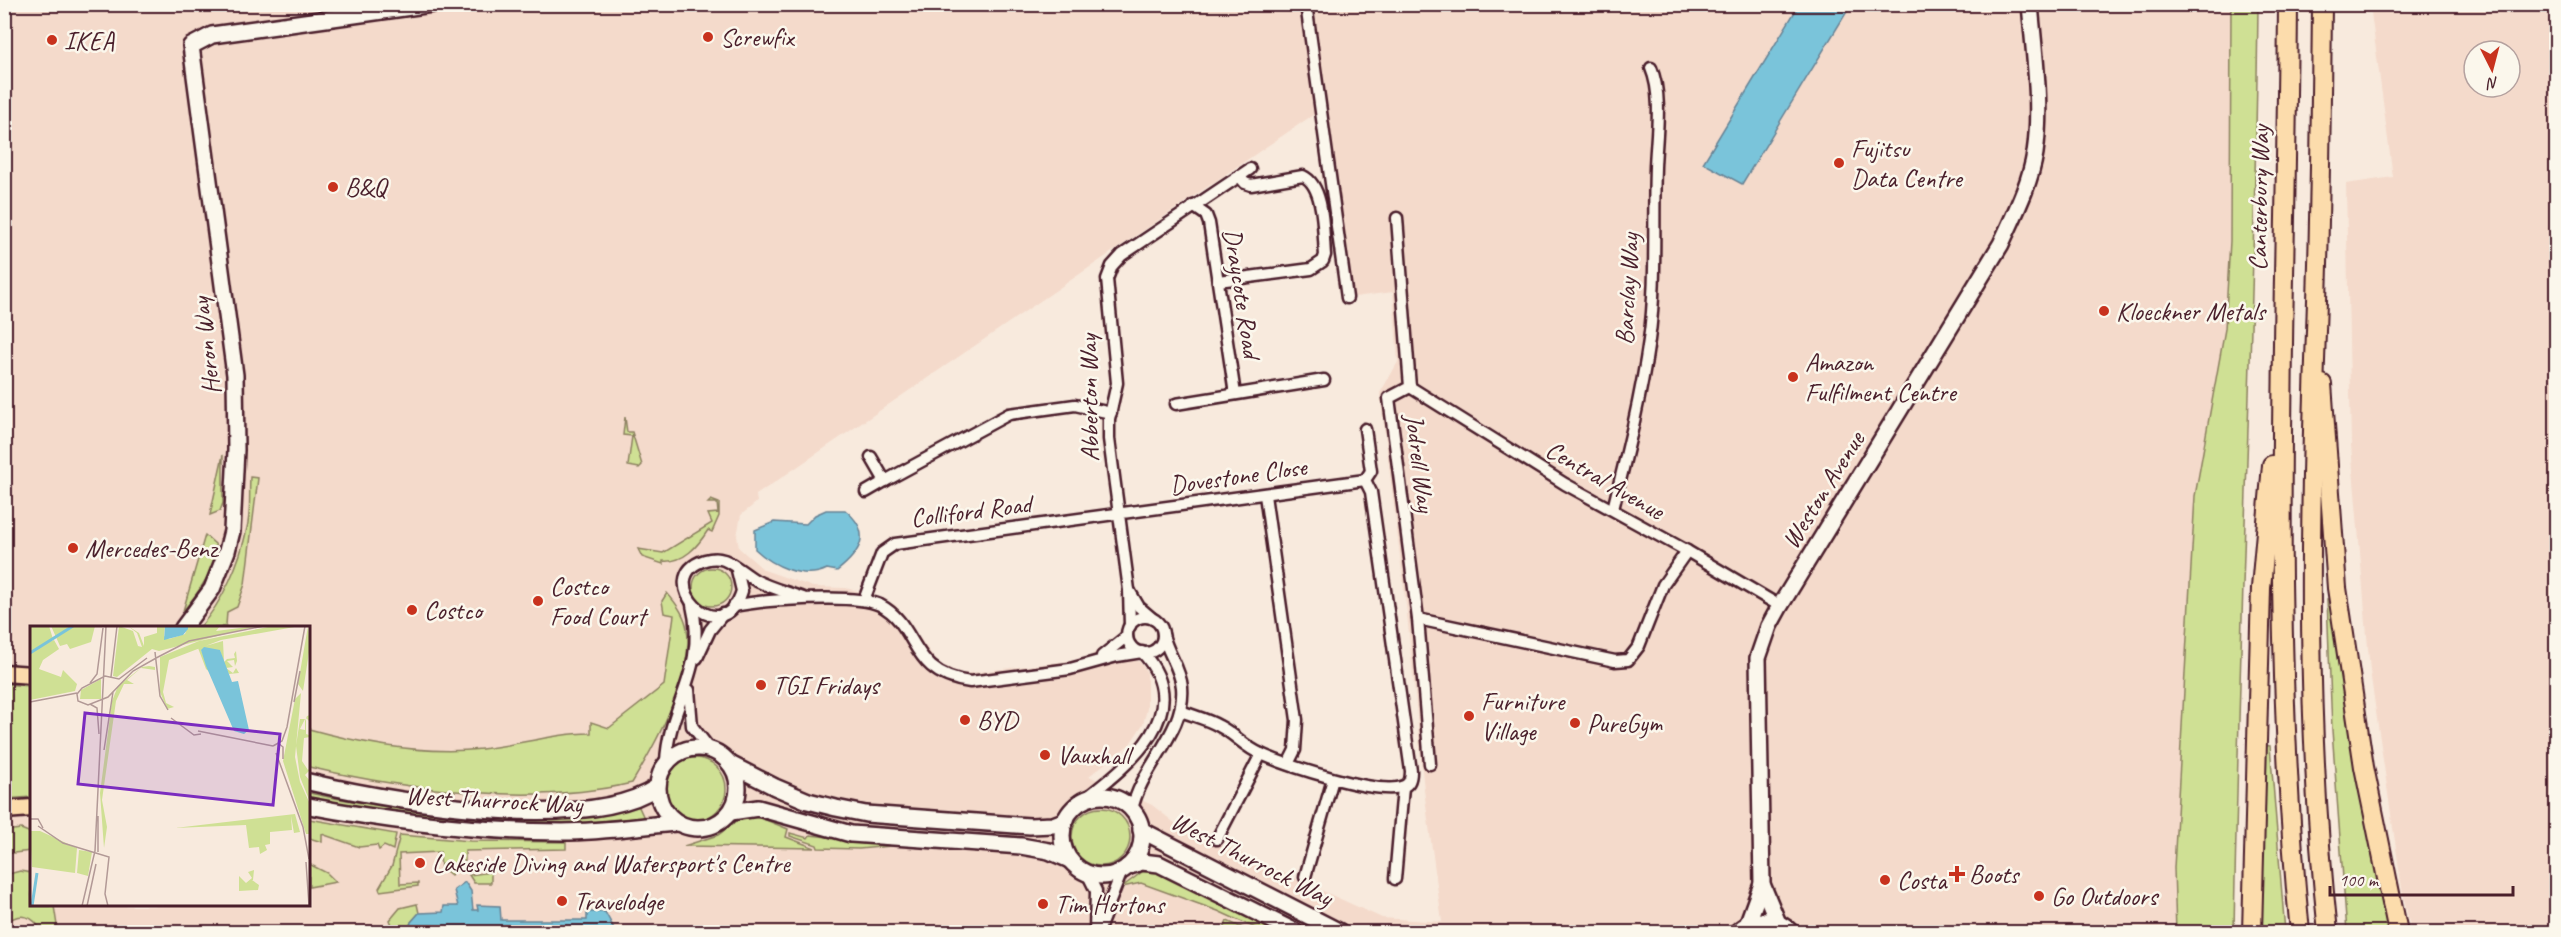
<svg xmlns="http://www.w3.org/2000/svg" width="2561" height="937" viewBox="0 0 2561 937" font-family="Caveat,sans-serif">
<style>
.built{fill:#f4dacb;fill-rule:evenodd}
.green{fill:#cfe094;stroke:#8c8060;stroke-width:1.5}
.water{fill:#7ac4da;stroke:#678294;stroke-width:1.5}
.lines{fill:none;stroke-linecap:round;stroke-linejoin:round}
.street-casing{stroke:#4a1f2b;stroke-width:15}
.secondary-casing{stroke:#4a1f2b;stroke-width:20}
.primary-casing{stroke:#4a1f2b;stroke-width:21}
.highway-casing{stroke:#4a1f2b;stroke-width:22}
.street{stroke:#fbf7ec;stroke-width:10}
.secondary{stroke:#fbf7ec;stroke-width:15}
.primary{stroke:#fcdcac;stroke-width:16}
.highway{stroke:#fcdcac;stroke-width:18}
.poi-dot{fill:#c8321e;stroke:#fbf7ec;stroke-width:2}
.labels{text-anchor:middle;dominant-baseline:central;stroke-width:5;stroke-linejoin:round;paint-order:stroke}
.poi-label{font-size:26px;fill:#4a1f2b;stroke:#fbf7ec;text-anchor:start}
.street-label{font-size:26px;fill:#4a1f2b;stroke:#fbf7ec}
.inset-river{fill:none;stroke:#7ac4da;stroke-width:3}
.inset-road{fill:none;stroke:#b29996;stroke-width:1.5}
.view{fill:#7b2cbf;fill-opacity:0.15;stroke:#7b2cbf;stroke-width:3}
.inset-edge{fill:none;stroke:#4a1f2b;stroke-width:3}
</style>
<rect width="100%" height="100%" fill="#f8eadd"/>
<filter id="ink" filterUnits="userSpaceOnUse"><feTurbulence type="fractalNoise" baseFrequency=".0167" numOctaves="2"/><feDisplacementMap in="SourceGraphic" scale="12" xChannelSelector="R" yChannelSelector="G"/><feConvolveMatrix kernelMatrix="1 2 1 2 8 2 1 2 1" color-interpolation-filters="sRGB"/></filter>
<g filter="url(#ink)">
<g class="built">
<path d="M5 5H2231L2230 241 2225 329 2195 496 2174 868 2176 932H5ZM1326 106 1354 297 1393 292 1398 362 1380 393 1407 613 1424 790 1442 922 1382 918 1176 824 1152 805 1089 776 1130 744 1143 724 1147 709V673L1140 662 1123 657 1118 635 1086 659 961 674 938 663 895 605 871 594 845 588 813 587 764 570 739 548 737 536 741 515 757 502 756 495ZM32 628H309V906H32Z"/>
<path d="M2370 5H2556V932H2411L2402 889 2370 671 2351 445 2346 184 2393 177ZM2474 51H2510V87H2474Z"/>
</g>
<g class="green">
<path d="M2231 5H2258C2255 314 2239 623 2234 932H2176L2174 868 2195 496 2225 329 2230 241Z"/>
<polygon points="625,417 627,432 632,432 642,465 639,468 628,466 632,436 623,435"/>
<polygon points="223,455 223,503 220,511 210,515"/>
<path d="M250 477 258 478 245 584 237 607 227 612 226 625 220 628H199C223 602 240 562 247 528 251 512 249 493 250 477Z"/>
<path d="M711 500 719 503V516L712 532 708 530C698 546 684 563 663 561V564L642 557 638 549 663 553 712 523 708 514 718 513 717 503H708Z"/>
<path d="M205 535 215 544C222 562 194 598 183 611Z"/>
<circle cx="712" cy="587" r="19"/>
<path d="M667 593C676 603 685 615 687 629 694 674 655 745 632 783 534 806 406 790 309 767V729C363 744 426 755 482 749 519 745 554 733 591 733V722L609 728 664 685 674 615 664 613 662 601Z"/>
<polygon points="2327,599 2333,599 2390,932 2347,932 2332,730"/>
<polygon points="4,684 31,686 32,797 5,799"/>
<polygon points="2264,745 2270,746 2285,932 2261,932"/>
<circle cx="695" cy="789" r="31"/>
<path d="M309 793C379 808 448 815 520 818 558 819 602 821 638 805L644 818C615 819 586 823 557 824 474 826 390 816 309 798Z"/>
<circle cx="1101" cy="837" r="29"/>
<polygon points="751,817 761,818 788,829 786,837 815,848 684,846 718,835 737,821"/>
<polygon points="309,819 396,834 393,850 384,846 379,850 377,845 359,847 322,834 322,842 309,838"/>
<polygon points="21,829 31,833 31,851 5,854 5,831"/>
<polygon points="790,833 808,838 810,835 902,845 859,849 818,848 817,845 790,836"/>
<polygon points="400,835 471,841 566,842 566,849 465,851 465,861 457,862 456,869 451,875 446,871 441,872 440,852 399,854 400,884 418,883 418,886 380,891 379,888 392,866"/>
<polygon points="309,864 327,873 336,882 309,887"/>
<path d="M20 871 31 873 32 906H54L58 932H41C35 915 18 911 5 924V875Z"/>
<polygon points="1153,871 1169,875 1283,932 1264,932 1218,911 1141,883 1122,887 1142,872"/>
<polygon points="491,872 491,883 474,883 469,875"/>
<polygon points="417,904 419,913 411,922 408,932 395,932 390,920 400,908"/>
<polygon points="1227,921 1252,932 1223,932"/>
</g>
<g class="water">
<polygon points="1799,5 1851,5 1742,184 1703,163"/>
<path d="M826 510H845C873 533 861 552 837 571L827 569C803 581 772 565 755 549V530L774 522 806 524 815 515Z"/>
<polygon points="465,882 471,891 473,910 478,910 477,905 500,906 501,920 587,920 587,912 605,912 616,932 408,932 411,922 419,913 443,912 444,906 458,906 454,890"/>
</g>
<g class="lines">
<g class="street-casing">
<g id="street">
<polyline points="1306,4 1347,298"/>
<polyline points="1193,206 1206,215 1209,223 1235,394"/>
<polyline points="1397,218 1410,387 1389,398 1418,619 1430,764"/>
<path d="M1218 281 1311 269 1323 261 1325 255C1323 233 1325 186 1303 176L1251 185 1245 183 1239 176"/>
<polyline points="1410,387 1565,484 1687,551 1780,606"/>
<polyline points="1176,404 1324,380"/>
<polyline points="871,457 885,481 1009,414 1075,405 1111,413"/>
<polyline points="866,492 885,481"/>
<polyline points="1265,495 1297,720 1295,750 1288,764"/>
<path d="M1613 509C1627 453 1641 397 1649 340 1657 283 1653 224 1655 167 1656 137 1663 96 1651 68"/>
<path d="M737 570 742 591C722 655 650 578 705 560 712 558 718 558 724 560 734 564 745 574 755 580 770 588 787 592 803 598"/>
<polyline points="1129,590 1139,607 1153,619"/>
<polyline points="864,600 882,553 895,544 1365,480"/>
<path d="M734 606C762 600 856 593 880 605 920 626 908 674 970 682L1070 669 1117 656 1142 652C1198 713 1127 766 1081 802"/>
<circle cx="1145" cy="635" r="18"/>
<polyline points="1418,619 1615,661 1628,660 1639,646 1663,585 1687,551"/>
<polyline points="1130,626 1129,590 1109,439 1109,419 1117,383 1107,279 1112,266 1122,255 1250,169"/>
<polyline points="1102,656 1127,636"/>
<polyline points="697,658 710,630 723,614"/>
<polyline points="689,690 692,726 710,749"/>
<path d="M1181 711C1193 716 1207 719 1219 726 1235 734 1244 747 1261 754 1286 765 1380 797 1404 786 1410 784 1411 776 1411 771L1371 492 1365 480 1371 471 1365 429"/>
<path d="M666 762C668 705 708 670 692 605"/>
<path d="M1132 810C1141 766 1186 732 1182 687 1180 667 1167 653 1163 634"/>
<polyline points="1217,839 1261,754"/>
<polyline points="1087,873 1096,891 1095,932"/>
<polyline points="1305,877 1333,779"/>
<polyline points="1395,879 1403,787"/>
<polyline points="1098,932 1122,871"/>
</g>
</g>
<g class="secondary-casing">
<g id="secondary">
<polyline points="183,628 212,589 227,551 232,531 236,450 235,375 191,46 212,35 432,4"/>
<circle cx="698" cy="788" r="40"/>
<polyline points="730,764 775,787 808,801 836,808 866,814 1030,826 1053,825 1066,820"/>
<path d="M309 782C391 801 586 835 657 787"/>
<circle cx="1102" cy="836" r="40"/>
<path d="M309 806C394 822 477 832 563 832 601 832 640 826 677 823"/>
<polyline points="731,812 758,808 851,834 1021,846 1049,851 1070,860"/>
<polyline points="1141,830 1340,932"/>
<polyline points="1127,867 1142,862 1159,864 1296,932"/>
<path d="M1778 923 1762 884 1758 658 1769 626 1780 606 2001 244C2014 215 2030 185 2035 153 2042 105 2034 53 2030 4"/>
<polyline points="1747,925 1762,884"/>
<path d="M1737 932C1753 917 1776 917 1791 932"/>
</g>
</g>
<g class="primary-casing">
<g id="primary">
<polyline points="4,673 32,675"/>
<polyline points="4,810 32,808"/>
</g>
</g>
<g class="highway-casing">
<g id="highway">
<path d="M2288 4C2286 314 2269 624 2300 932"/>
<path d="M2322 4C2321 113 2320 222 2316 331 2309 532 2306 732 2328 932"/>
<polyline points="2322,384 2337,588 2364,767 2398,932"/>
<polyline points="2252,932 2261,588 2272,465"/>
</g>
</g>
<use href="#street" class="street"/>
<use href="#secondary" class="secondary"/>
<use href="#primary" class="primary"/>
<use href="#highway" class="highway"/>
</g>
</g>
<g class="poi-dot">
<circle cx="708" cy="37" r="6"/>
<circle cx="52" cy="40" r="6"/>
<circle cx="1839" cy="163" r="6"/>
<circle cx="333" cy="187" r="6"/>
<circle cx="2104" cy="311" r="6"/>
<circle cx="1793" cy="377" r="6"/>
<circle cx="73" cy="548" r="6"/>
<circle cx="538" cy="601" r="6"/>
<circle cx="412" cy="610" r="6"/>
<circle cx="761" cy="685" r="6"/>
<circle cx="1469" cy="716" r="6"/>
<circle cx="965" cy="720" r="6"/>
<circle cx="1575" cy="723" r="6"/>
<circle cx="1045" cy="755" r="6"/>
<circle cx="420" cy="863" r="6"/>
<path d="M1954 865h6v6h6v6h-6v6h-6v-6h-6v-6h6z"/>
<circle cx="1885" cy="880" r="6"/>
<circle cx="2039" cy="896" r="6"/>
<circle cx="562" cy="901" r="6"/>
<circle cx="1043" cy="904" r="6"/>
</g>
<g class="labels">
<g class="poi-label">
<text x="720" y="37">Screwfix</text>
<text x="64" y="40">IKEA</text>
<text x="1851" y="148">Fujitsu<tspan x="1851" dy="30">Data Centre</tspan></text>
<text x="345" y="187">B&amp;Q</text>
<text x="2116" y="311">Kloeckner Metals</text>
<text x="1805" y="362">Amazon<tspan x="1805" dy="30">Fulfilment Centre</tspan></text>
<text x="85" y="548">Mercedes-Benz</text>
<text x="550" y="586">Costco<tspan x="550" dy="30">Food Court</tspan></text>
<text x="424" y="610">Costco</text>
<text x="773" y="685">TGI Fridays</text>
<text x="1481" y="701">Furniture<tspan x="1481" dy="30">Village</tspan></text>
<text x="977" y="720">BYD</text>
<text x="1587" y="723">PureGym</text>
<text x="1057" y="755">Vauxhall</text>
<text x="432" y="863">Lakeside Diving and Watersport's Centre</text>
<text x="1969" y="874">Boots</text>
<text x="1897" y="880">Costa</text>
<text x="2051" y="896">Go Outdoors</text>
<text x="574" y="901">Travelodge</text>
<text x="1055" y="904">Tim Hortons</text>
</g>
<g class="street-label">
<text transform="translate(2259 198) rotate(-89)">Canterbury Way</text>
<text transform="translate(1627 289) rotate(-87)">Barclay Way</text>
<text transform="translate(1242 293) rotate(81)">Draycote Road</text>
<text transform="translate(206 346) rotate(-97)">Heron Way</text>
<text transform="translate(1089 398) rotate(-91)">Abberton Way</text>
<text transform="translate(1420 463) rotate(83)">Jodrell Way</text>
<text transform="translate(1238 476) rotate(-8)">Dovestone Close</text>
<text transform="translate(1605 480) rotate(30)">Central Avenue</text>
<text transform="translate(1823 490) rotate(-58)">Weston Avenue</text>
<text transform="translate(971 511) rotate(-7)">Colliford Road</text>
<text transform="translate(494 800) rotate(3)">West Thurrock Way</text>
<text transform="translate(1252 859) rotate(27)">West Thurrock Way</text>
</g>
</g>
<g transform="translate(30 626)">
<rect width="280" height="280" fill="#f8eadd"/>
<path d="M0 0H19L23 13 19 16 24 14 29 23 13 34 9 43 31 51 33 44 47 58 45 65 0 74ZM21 0H65L61 16 40 23 37 18 30 20ZM89 0 103 5 108 20 112 21 107 7 98 0 109 7 114 20V11L127 7V0H135L134 10 139 13 155 8 158 0H190L186 5 227 0 129 25 122 23 87 51 83 50ZM243 0H270L191 14 139 34 133 66 136 77 144 81 137 83 130 66V31L169 15ZM278 0 280 20 273 65 268 58ZM193 15 194 36 197 33 205 32 204 28 206 25 207 35 205 40 204 34 197 35 203 41 196 42 203 47 206 42 209 47 199 48 194 39 190 24H171L183 49 176 43 168 22ZM119 40 125 41V44L111 42 97 54 104 58H94L86 75 72 174 77 201 74 222 70 167 82 75 88 60 112 41ZM71 53V73H50L51 64ZM271 67 265 131 270 156 280 178V208H276L253 135 265 73ZM280 89V96L276 92V108L279 109V103L280 102V111L274 112 272 135 278 144 280 142V149L279 145 275 149 280 155V176L270 151 266 120 270 93H275L270 103 275 104V95L277 90ZM265 188 270 206 264 207 261 190 262 204 240 206V218L235 219 237 224 230 228 229 221 219 222 216 199 145 202ZM0 205H10L47 222 45 247 2 241ZM49 224 62 226 58 250 47 247ZM224 244 223 254H222L229 259 228 264 209 265V250L216 257 222 252 218 246Z" fill="#cfe094"/>
<path d="M135 0H158V3L153 9 134 14ZM174 21 190 24 202 56 208 55 219 104 214 108 204 105 176 40 171 24Z" fill="#7ac4da"/>
<path class="inset-river" d="M0 27 43 0M2 280 7 247"/>
<path class="inset-road" d="M125 26 130 70 138 84M128 31 159 15 234 0M117 32 89 53 75 50 52 62 47 68 48 75 58 79 78 71 103 45 128 31M81 51 87 0M60 57 67 48 73 2M0 76 47 67M264 76 270 45M60 78 67 82 69 108M141 92 164 109 171 108M168 105 243 120M248 117 253 121V133M243 120 252 115 257 101 275 0M74 124 83 66M246 127 273 201 279 233M68 190V226M0 193H8L13 202M8 200 33 217 79 231 75 268 78 280M276 236 279 280M52 280 65 225 76 0M57 280 66 238"/>
<path class="view" d="M55 87 250 108 243 179 48 158Z"/>
<rect width="280" height="280" class="inset-edge"/>
</g>
<rect width="2561" height="937" fill="none" stroke="#fbf7ec" stroke-width="24"/>
<rect x="12" y="12" width="2537" height="913" fill="none" stroke="#4a1f2b" stroke-width="2" filter="url(#ink)"/>
<g transform="translate(2492 69) rotate(174)"><circle r="28" fill="#fbf7ec" stroke="#b4a19f" stroke-width="1.5"/>
<path d="M0-4.5L10 22L0 15L-10 22Z" fill="#c8321e"/>
<text y="-9" font-size="16" font-weight="bold" text-anchor="middle" fill="#4a1f2b">N</text>
</g>
<path d="M2330 886v9h183v-9" fill="none" stroke="#4a1f2b" stroke-width="3"/>
<text x="2339" y="886" font-size="18" fill="#4a1f2b" stroke="#fbf7ec" stroke-width="4.5" paint-order="stroke">100 m</text>
</svg>
